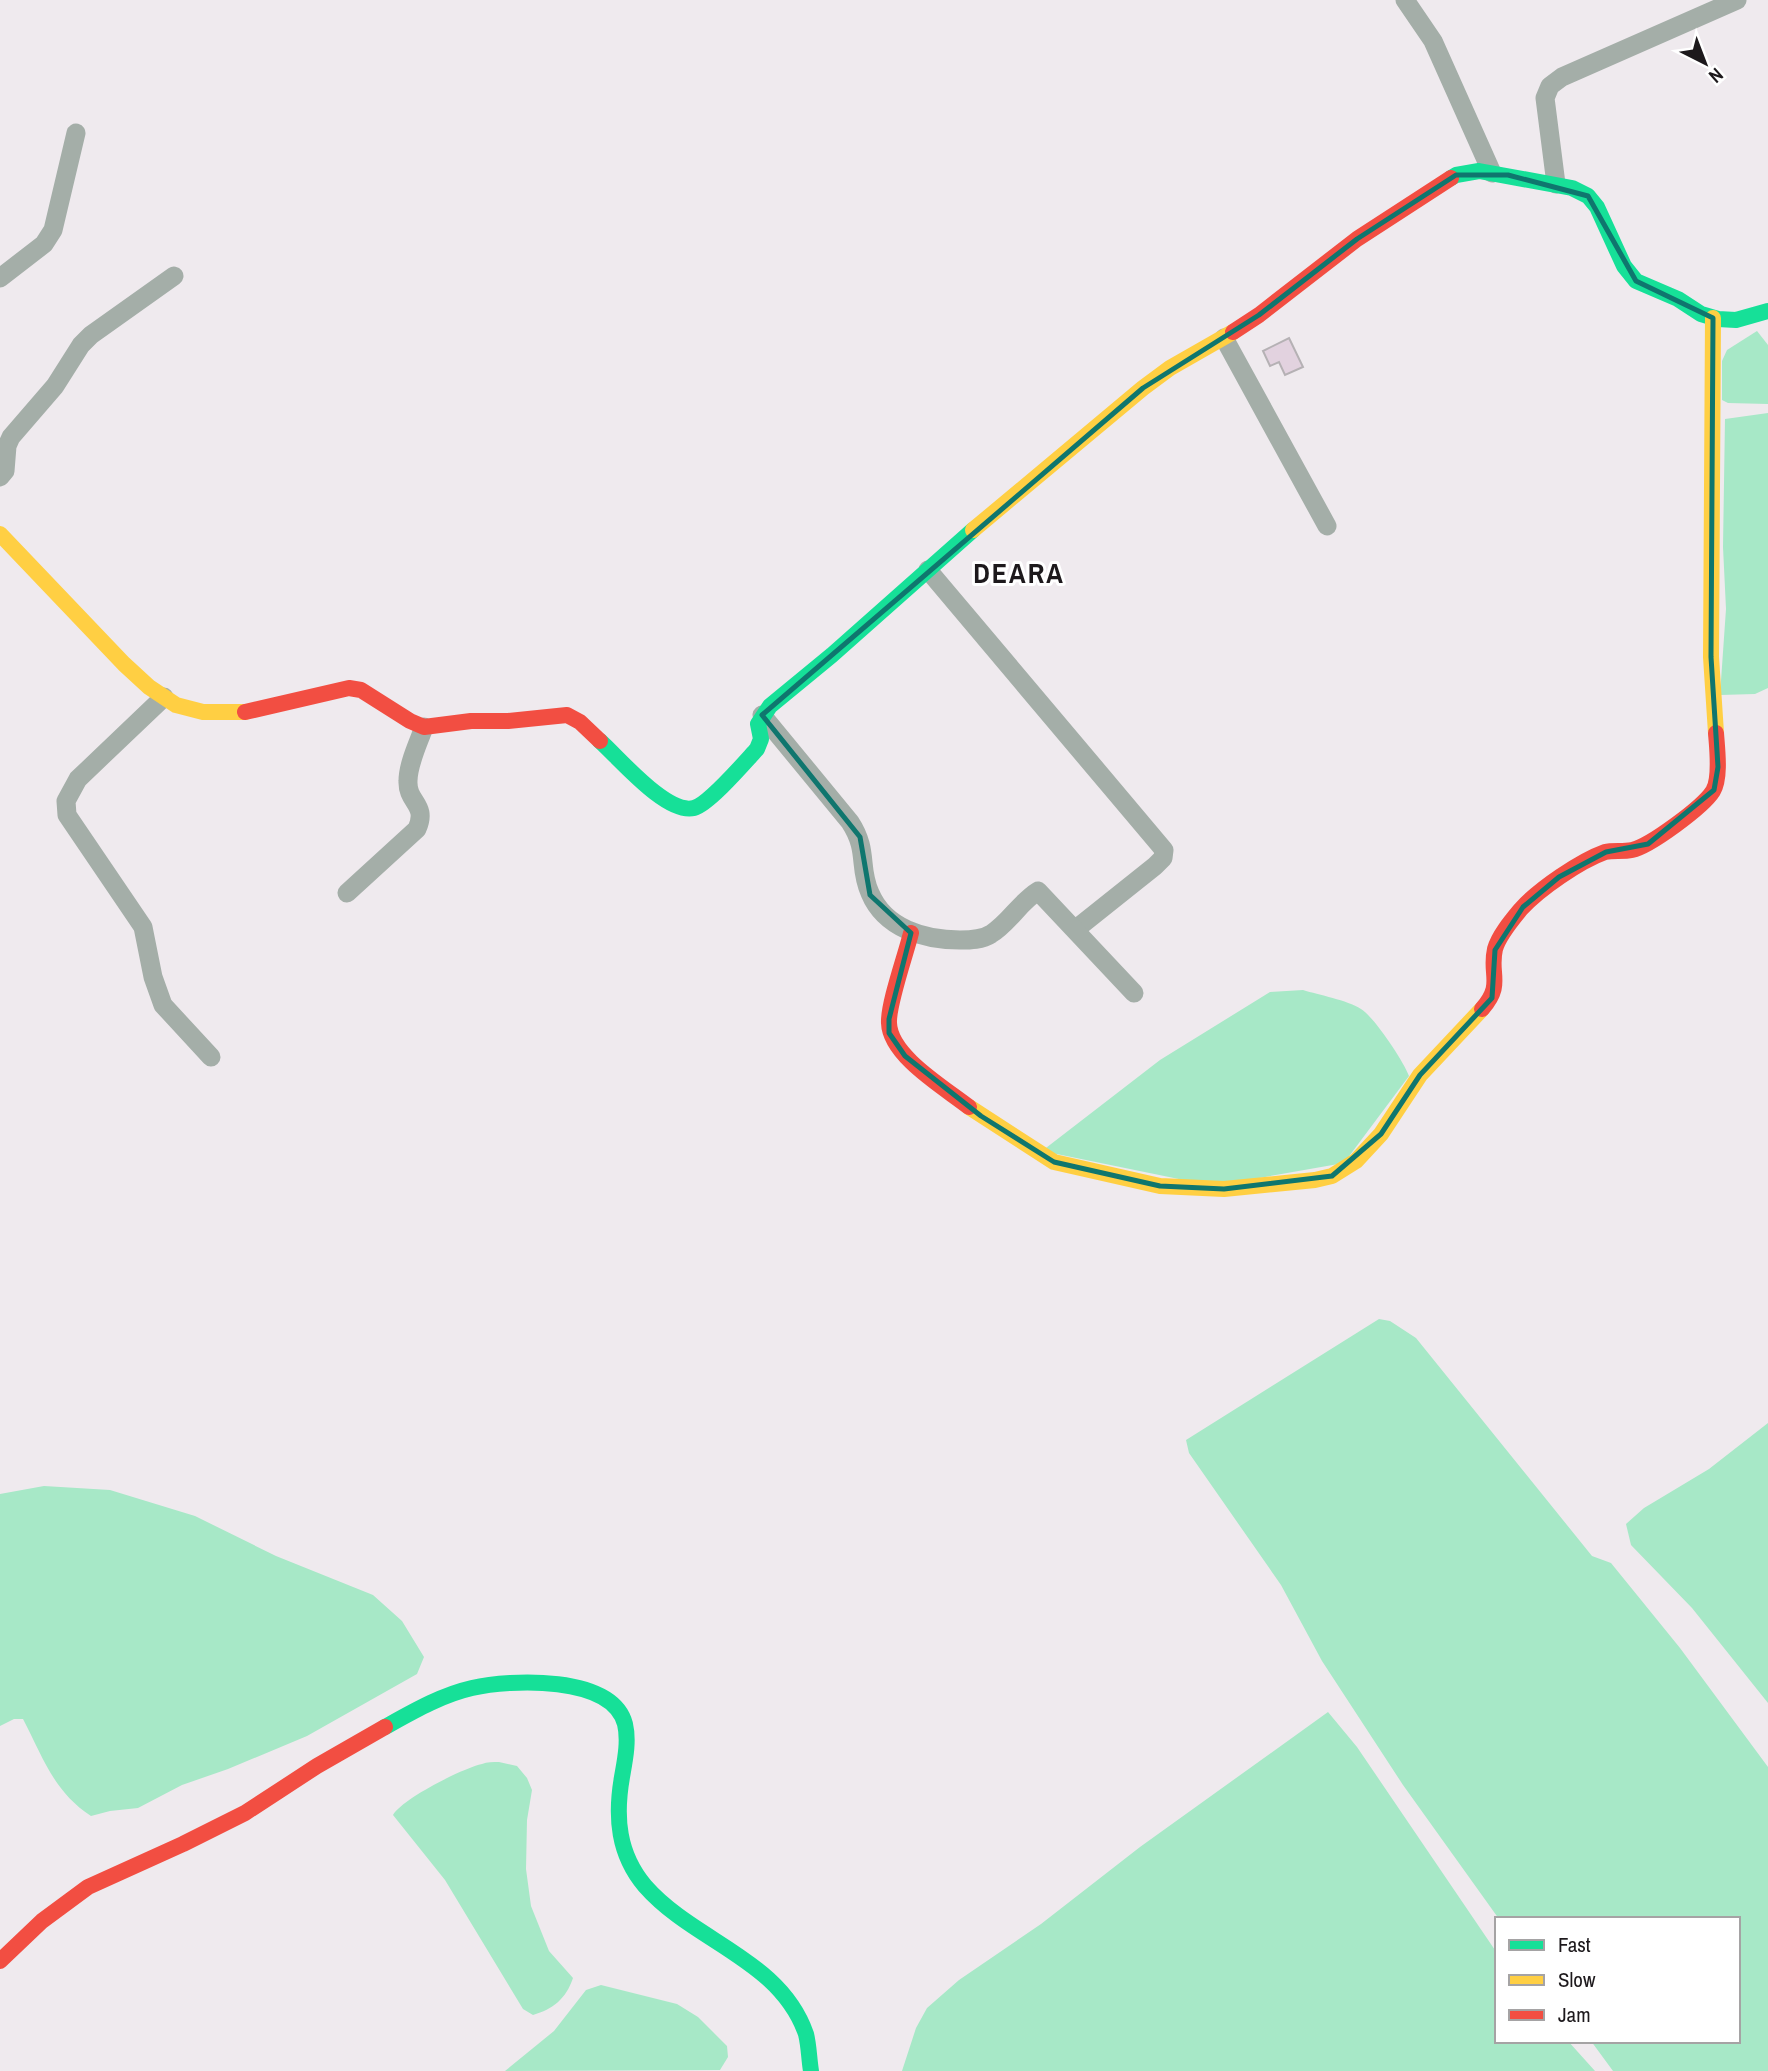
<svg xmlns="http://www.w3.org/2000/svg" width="1768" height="2071" viewBox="0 0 1768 2071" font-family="'Archivo Narrow',sans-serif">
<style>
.water{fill:#a7e8c7}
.building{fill:#e2d2df;stroke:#b5b1b4;stroke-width:2}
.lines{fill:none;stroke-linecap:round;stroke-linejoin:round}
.street{stroke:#a4aea8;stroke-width:19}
.fast{stroke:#16e098;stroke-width:16}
.slow{stroke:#ffcf43;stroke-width:16}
.jam{stroke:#f24e42;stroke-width:16}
.marked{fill:none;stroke:#0f766e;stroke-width:5;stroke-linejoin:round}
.labels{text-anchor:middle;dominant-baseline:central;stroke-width:6;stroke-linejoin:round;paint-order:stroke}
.district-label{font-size:28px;font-weight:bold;letter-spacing:2px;fill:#1d191c;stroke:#fff}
</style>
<rect width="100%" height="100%" fill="#efeaee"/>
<g class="water">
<polygon points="1757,331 1768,345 1768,404 1728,403 1722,400 1722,361 1727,350"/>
<polygon points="1768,413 1768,688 1755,694 1720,695 1726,609 1723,547 1725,419"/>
<path d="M1303 990C1319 995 1347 1000 1361 1009 1374 1017 1403 1060 1409 1076L1344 1163 1213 1186 1042 1151 1160 1060 1270 992Z"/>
<polygon points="1379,1319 1390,1321 1416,1338 1592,1556 1611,1563 1680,1648 1768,1767 1768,2071 1613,2071 1591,2041 1738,2041 1738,1919 1499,1919 1403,1785 1322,1661 1281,1585 1189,1453 1186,1440"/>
<polygon points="1768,1423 1768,1703 1692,1608 1631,1545 1626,1524 1644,1508 1709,1469"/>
<path d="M44 1486 110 1490 195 1516 276 1556 373 1595 402 1621 424 1657 417 1674 307 1736 228 1769 182 1785 138 1808 110 1811 91 1816C53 1791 43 1757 23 1719H14L0 1726V1494Z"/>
<polygon points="1328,1712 1357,1747 1497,1953 1497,2041 1568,2041 1595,2071 902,2071 916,2028 927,2008 959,1980 1041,1924 1140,1847"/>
<path d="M499 1762 517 1766 527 1778 532 1790 527 1820 526 1869 531 1906 549 1951 573 1978C566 1999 553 2009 533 2015L523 2009 445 1880 393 1815C402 1799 463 1768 482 1764 487 1762 493 1762 499 1762Z"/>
<polygon points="601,1985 677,2004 698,2017 727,2046 728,2057 720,2070 505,2071 554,2031 586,1990"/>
</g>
<polygon class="building" points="1289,338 1303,367 1285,375 1279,362 1270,366 1263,351"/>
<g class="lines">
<g class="street">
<polyline points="1405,0 1433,41 1492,173"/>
<polyline points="1556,184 1545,98 1550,86 1562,77 1737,0"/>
<polyline points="0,278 44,244 53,230 76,133"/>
<polyline points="1224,338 1327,526"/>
<polyline points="0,477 5,471 7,446 11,437 55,386 81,345 91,335 174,276"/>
<polyline points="928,570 1164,850 1163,858 1155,866 1076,929"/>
<polyline points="164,697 78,779 66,801 67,815 143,927 153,977 163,1005 211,1057"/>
<path d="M762 715 850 822C869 851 858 867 870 893 885 929 925 940 960 940 970 940 982 940 991 934 1009 923 1020 902 1038 891L1134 993"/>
<path d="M347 893 417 829C428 804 407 803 408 781 408 764 418 744 424 727"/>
</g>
<g class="fast">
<polyline points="1451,178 1456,175 1479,171 1572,188 1588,196 1597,207 1624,266 1636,281 1678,299 1701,314 1718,319 1736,320 1768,311"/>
<path d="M600 741C620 759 667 815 694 808 709 804 745 762 757 749L761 739 758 724 770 706 832 655 973 530"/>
<path d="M385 1727C412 1712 441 1695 472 1688 510 1679 612 1675 625 1724 629 1741 625 1760 622 1777 615 1817 618 1854 645 1886 694 1942 780 1959 806 2034 809 2046 809 2059 811 2071"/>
</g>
<g class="slow">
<polyline points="1713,318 1711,657 1716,733"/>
<polyline points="973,530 1143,388 1170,368 1233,332"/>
<polyline points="0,534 124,664 149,687 176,705 203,712 245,712"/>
<polyline points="969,1107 1054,1162 1160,1186 1224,1189 1315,1180 1332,1176 1356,1161 1381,1134 1420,1075 1482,1009"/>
</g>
<g class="jam">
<polyline points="1233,332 1259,315 1357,239 1451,178"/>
<polyline points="245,712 349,688 361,690 410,721 424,727 471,721 508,721 567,715 580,722 600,741"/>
<path d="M911 933C906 954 888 1004 889 1023 890 1056 945 1088 969 1107"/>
<path d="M1482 1009C1504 984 1489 975 1495 949 1499 935 1512 920 1521 909 1539 889 1580 861 1605 852 1613 850 1623 852 1632 850 1650 846 1703 807 1713 791 1721 778 1717 748 1716 733"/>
<polyline points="0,1961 42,1921 88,1887 183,1844 245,1813 317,1766 385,1727"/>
</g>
</g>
<path class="marked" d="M1456 175H1508L1588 196 1636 281 1713 318 1711 657 1718 767 1714 790 1648 844 1606 852 1559 877 1523 907 1495 950 1492 998 1420 1075 1381 1134 1332 1176 1224 1189 1160 1186 1054 1162 981 1116 905 1056 889 1033V1019L911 933 870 895 860 837 762 715 1143 388 1259 315 1357 239Z"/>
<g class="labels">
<g class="district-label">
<text x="1019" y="573">DEARA</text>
</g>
</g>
<rect x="1495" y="1917" width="245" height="126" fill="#ffffff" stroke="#a5a3a4" stroke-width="2"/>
<rect x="1509" y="1940" width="35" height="10" fill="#16e098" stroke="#a5a3a4" stroke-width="2"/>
<text x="1558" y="1952" font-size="21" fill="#1d191c">Fast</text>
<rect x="1509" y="1975" width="35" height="10" fill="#ffcf43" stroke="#a5a3a4" stroke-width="2"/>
<text x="1558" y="1987" font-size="21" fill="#1d191c">Slow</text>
<rect x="1509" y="2010" width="35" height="10" fill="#f24e42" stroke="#a5a3a4" stroke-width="2"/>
<text x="1558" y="2022" font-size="21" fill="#1d191c">Jam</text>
<g transform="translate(1705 63) rotate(138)" stroke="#ffffff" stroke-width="5" paint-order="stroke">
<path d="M0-5L12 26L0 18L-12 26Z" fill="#1d191c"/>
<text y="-10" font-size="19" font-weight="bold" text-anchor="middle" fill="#1d191c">N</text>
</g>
</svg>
